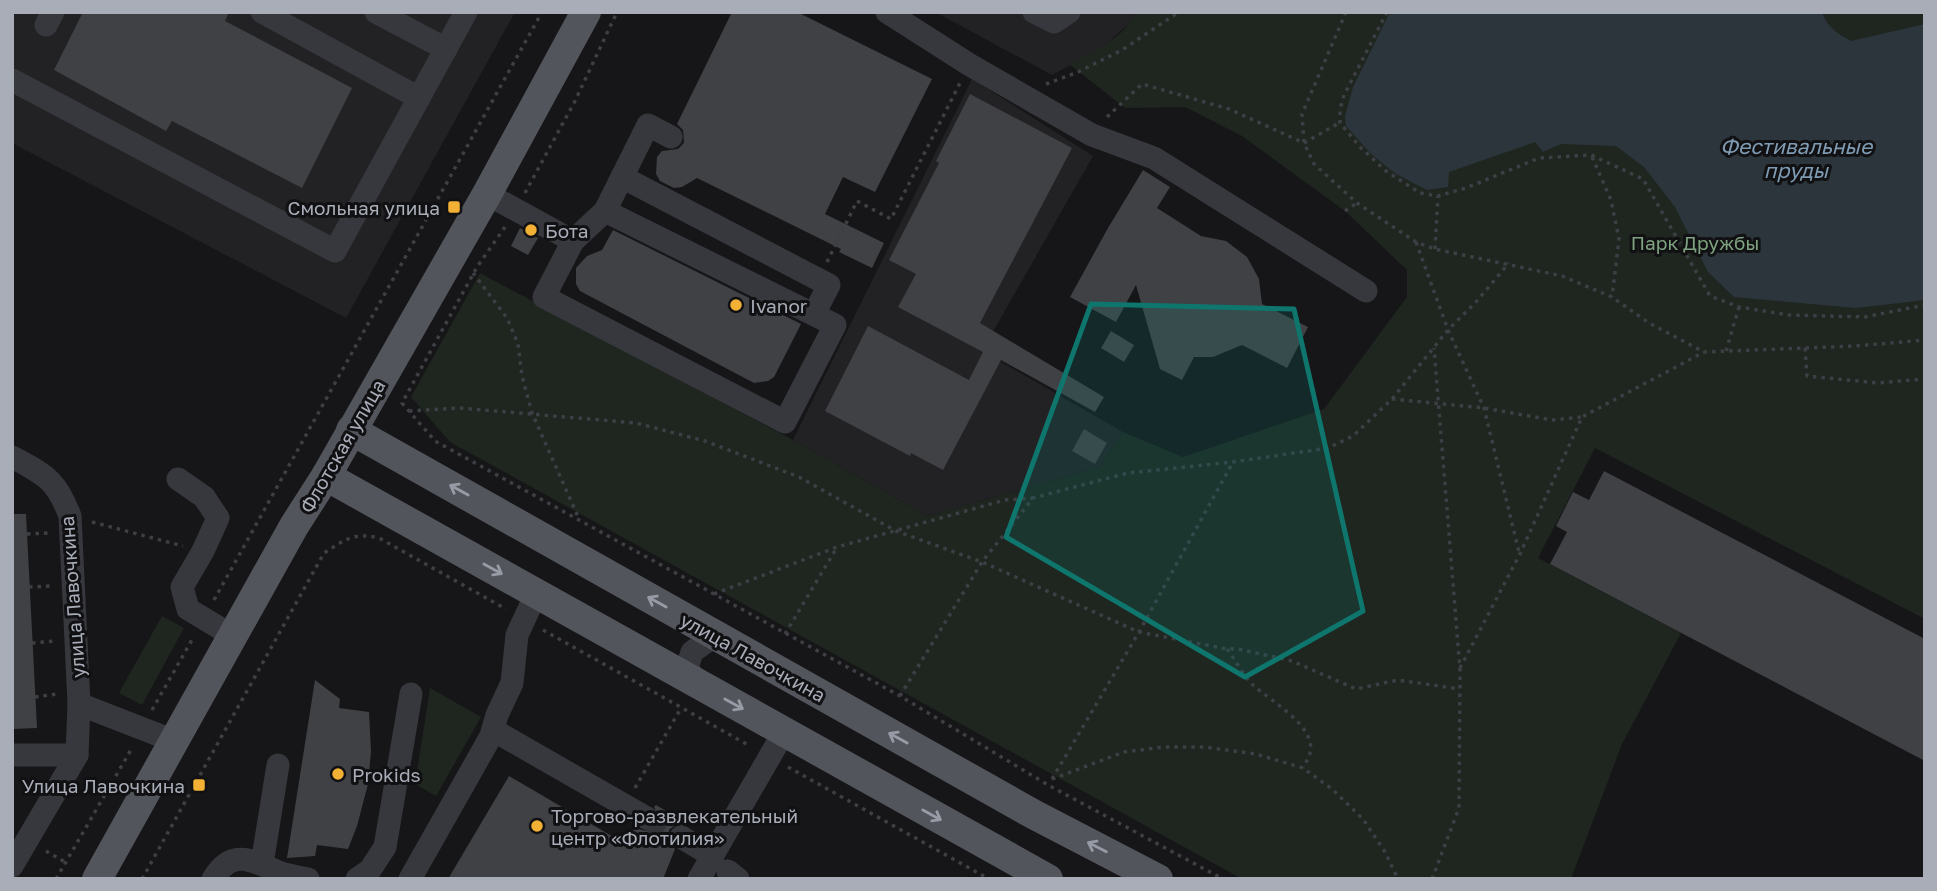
<svg xmlns="http://www.w3.org/2000/svg" width="1937" height="891" viewBox="0 0 1937 891" font-family="'Golos Text',sans-serif">
<style>
.built{fill:#222225}
.green{fill:#1e261f}
.water{fill:#2c353c}
.building{fill:#404145}
.lines{fill:none;stroke-linecap:round;stroke-linejoin:round}
.minor-tunnel{stroke:#333438;stroke-width:23;stroke-dasharray:23 11;stroke-linecap:butt}
.path{stroke:#3d3f44;stroke-width:3.5;stroke-dasharray:3.5 5;stroke-linecap:butt}
.minor{stroke:#37383d;stroke-width:23}
.major{stroke:#53555c;stroke-width:30}
.oneway{stroke:#979ba6}
.marked{fill:#0f766e;fill-opacity:0.2;stroke:#0f766e;stroke-width:5;stroke-linejoin:round}
.poi-dot{fill:#f2b134;stroke:#111113;stroke-width:2.5}
.labels{text-anchor:middle;dominant-baseline:central;stroke-width:6;stroke-linejoin:round;paint-order:stroke}
.poi-label{font-size:19px;fill:#a8adb8;stroke:#111113;text-anchor:start}
.park-label{font-size:19px;fill:#7fa381;stroke:#111113}
.street-label{font-size:19px;fill:#a8adb8;stroke:#111113}
.water-label{font-size:21px;font-style:italic;fill:#7f9bb3;stroke:#111113}
</style>
<rect width="100%" height="100%" fill="#161618"/>
<g class="built">
<polygon points="12,12 515,12 346,318 12,143"/>
<polygon points="935,12 1137,12 1133,20 1103,47 1052,75"/>
<polygon points="972,79 1093,156 982,351 1123,432 1100,467 928,516 793,440"/>
</g>
<g class="green">
<path d="M1137 12H1925V619L1595 448 1538 558 1681 633 1622 744 1571 879H1242L450 442 411 397 480 273 793 440 928 516 1100 467 1123 432 1183 457 1324 409 1407 297V270L1345 211 1242 136 1185 107 1125 108 1069 64C1094 52 1123 38 1137 12Z"/>
<polygon points="162,616 184,628 142,705 119,693"/>
<polygon points="430,688 481,717 436,796 415,784"/>
</g>
<path class="water" d="M1390 12H1822C1827 27 1838 34 1851 41L1925 24V300L1856 308 1734 297 1708 272 1675 207 1644 167 1616 146 1561 144 1543 152 1535 142 1449 172 1448 187 1427 190 1396 174 1371 154 1346 126 1345 116 1353 87Z"/>
<g class="building">
<polygon points="83,12 229,12 225,21 352,88 302,188 172,121 166,131 54,70"/>
<polygon points="732,12 797,12 932,79 875,192 843,177 825,214 884,243 872,268 839,252 841,249 697,178 682,187 674,188 660,181 656,174 657,157 662,151 678,149 684,143 683,130 677,124"/>
<polygon points="970,94 1072,148 980,323 1104,397 1095,412 1001,360 943,470 911,453 910,456 825,411 868,326 969,380 983,352 898,307 916,274 889,260 939,163 936,161"/>
<polygon points="1143,170 1170,187 1157,208 1201,236 1226,241 1247,257 1259,279 1262,304 1308,327 1287,368 1242,345 1213,357 1194,357 1182,380 1160,369 1136,285 1116,322 1070,297 1108,228"/>
<polygon points="520,228 538,238 528,255 511,246"/>
<polygon points="613,230 801,324 774,377 768,381 754,383 580,291 576,284 576,268 587,256 602,250"/>
<polygon points="1111,331 1134,345 1124,362 1101,348"/>
<polygon points="1084,429 1107,443 1095,464 1072,451"/>
<polygon points="1604,471 1925,639 1925,761 1550,564 1567,532 1556,526 1573,492 1589,500"/>
<polygon points="12,514 26,514 37,728 12,729"/>
<polygon points="315,680 340,699 339,708 369,712 371,751 368,784 357,826 348,849 317,845 315,856 287,858"/>
<polygon points="509,776 622,842 635,828 646,831 657,824 659,816 654,807 656,805 688,824 675,825 669,830 669,843 675,849 663,879 448,879"/>
</g>
<g class="lines">
<polyline class="minor-tunnel" points="645,817 681,837"/>
<g class="path">
<polyline points="1346,12 1302,114 1304,143 1314,164 1357,203 1416,242 1435,249 1562,276 1612,297 1649,323 1704,352 1855,346 1925,340"/>
<polyline points="1387,12 1344,95 1340,109 1340,123 1360,147 1386,171 1420,193 1438,196 1466,188 1539,158 1591,155 1643,179 1710,296 1739,307 1789,315 1865,317 1925,305"/>
<polyline points="1046,84 1078,72 1122,50 1179,12"/>
<polyline points="1107,117 1142,84 1229,109 1304,143 1339,123"/>
<polyline points="1592,157 1611,200 1619,239 1612,297"/>
<polyline points="525,193 575,101 617,12"/>
<polyline points="1345,211 1357,203"/>
<polyline points="505,227 477,267 402,403 435,441 900,696 1048,785 1223,879"/>
<polyline points="1416,242 1448,330 1484,408 1519,552"/>
<polyline points="1435,249 1438,196"/>
<polyline points="827,262 857,201 891,219 960,83"/>
<polyline points="473,273 507,318 518,344 522,376 532,413 579,519"/>
<polyline points="1805,348 1807,376 1878,383 1925,379"/>
<polyline points="1726,351 1739,307"/>
<polyline points="1392,399 1484,408 1552,420 1582,417"/>
<polyline points="409,411 460,408 636,423 705,441 799,477 896,531 982,562 1139,632 1227,649 1238,649 1292,661 1356,689 1398,680 1459,689"/>
<polyline points="92,522 183,546"/>
<polyline points="27,534 49,533"/>
<polyline points="29,587 52,586"/>
<polyline points="714,594 837,547 1005,500 1033,498"/>
<polyline points="214,600 542,12"/>
<polyline points="543,630 750,746"/>
<polyline points="785,634 836,549"/>
<polyline points="32,643 54,641"/>
<path d="M1227 649C1236 661 1243 675 1253 685 1269 700 1317 726 1310 753 1309 758 1305 763 1303 768"/>
<polyline points="1460,668 1520,554 1582,417 1704,352"/>
<polyline points="900,696 982,562 1033,498 1128,473 1233,462 1328,448 1353,436 1392,399 1448,330 1476,302 1509,263"/>
<polyline points="35,697 57,694"/>
<polyline points="152,710 193,638"/>
<polyline points="788,767 989,879"/>
<polyline points="1052,779 1124,752 1164,747 1204,747 1256,754 1303,768 1332,789 1363,819 1385,852 1398,879"/>
<polyline points="1052,779 1139,632 1233,462"/>
<polyline points="635,788 681,708"/>
<polyline points="46,851 65,862"/>
<polyline points="56,879 132,748"/>
<path d="M142 879 324 553C345 540 353 532 379 538L506 609"/>
<polyline points="1432,879 1459,808 1460,670 1434,348"/>
</g>
<g class="minor">
<polyline points="262,12 419,98"/>
<polyline points="376,12 446,49"/>
<polyline points="887,12 970,65 1092,135 1154,158 1366,291"/>
<polyline points="1034,12 1054,22 1069,12"/>
<polyline points="46,25 53,12"/>
<polyline points="12,80 335,251 466,12"/>
<polyline points="622,177 829,285 814,314"/>
<polyline points="487,194 573,241 544,297 785,422 835,325 605,211 573,241"/>
<polyline points="605,211 648,125 671,137"/>
<path d="M12 457C45 475 56 479 70 516L79 704 174 741"/>
<polyline points="178,479 204,497 218,518 203,551 182,587 188,609 233,636"/>
<polyline points="698,684 687,668 692,652 710,639 723,639"/>
<polyline points="493,730 645,817"/>
<polyline points="12,755 77,755"/>
<polyline points="681,837 713,856"/>
<polyline points="262,864 278,765"/>
<polyline points="12,866 77,755 79,704"/>
<polyline points="728,871 738,879"/>
<path d="M213 879C233 846 254 862 281 873 290 876 299 877 308 879"/>
<polyline points="357,879 370,870 385,847 411,694"/>
<polyline points="410,879 491,736 497,715 512,683 517,635 536,594"/>
<polyline points="699,879 784,732"/>
</g>
<g class="major">
<polyline points="351,430 1033,814 1158,879"/>
<polyline points="326,476 1048,879"/>
<polyline points="97,879 294,526 326,476 487,194 586,12"/>
</g>
</g>
<defs><path id="oneway-shaft" d="M-6 0H5M1.5-3L5.5 0L1.5 3" fill="none" stroke-width="1.6" stroke-linecap="round" stroke-linejoin="round" transform="scale(1.75)"/></defs>
<g class="oneway">
<use href="#oneway-shaft" transform="translate(459 490) rotate(-151)"/>
<use href="#oneway-shaft" transform="translate(493 569) rotate(29)"/>
<use href="#oneway-shaft" transform="translate(657 602) rotate(-151)"/>
<use href="#oneway-shaft" transform="translate(734 704) rotate(29)"/>
<use href="#oneway-shaft" transform="translate(898 738) rotate(-151)"/>
<use href="#oneway-shaft" transform="translate(932 815) rotate(29)"/>
<use href="#oneway-shaft" transform="translate(1097 847) rotate(-153)"/>
</g>
<path class="marked" d="M1091 304 1294 309 1363 611 1245 677 1006 537Z"/>
<g class="poi-dot">
<rect x="447" y="200" width="14" height="14" rx="3.5"/>
<circle cx="531" cy="230" r="7"/>
<circle cx="736" cy="305" r="7"/>
<circle cx="338" cy="774" r="7"/>
<rect x="192" y="778" width="14" height="14" rx="3.5"/>
<circle cx="537" cy="826" r="7"/>
</g>
<g class="labels">
<g class="poi-label">
<text x="440" y="207" text-anchor="end">Смольная улица</text>
<text x="545" y="230">Бота</text>
<text x="750" y="305">Ivanor</text>
<text x="352" y="774">Prokids</text>
<text x="185" y="785" text-anchor="end">Улица Лавочкина</text>
<text x="551" y="815">Торгово-развлекательный<tspan x="551" dy="22">центр «Флотилия»</tspan></text>
</g>
<g class="park-label">
<text x="1695" y="242">Парк Дружбы</text>
</g>
<g class="street-label">
<text transform="translate(342 446) rotate(-60)">Флотская улица</text>
<text transform="translate(72 597) rotate(-94)">улица Лавочкина</text>
<text transform="translate(753 657) rotate(29)">улица Лавочкина</text>
</g>
<g class="water-label">
<text x="1796" y="146">Фестивальные<tspan x="1796" dy="24">пруды</tspan></text>
</g>
</g>
<rect width="1937" height="891" fill="none" stroke="#a8adb8" stroke-width="28"/>
</svg>
